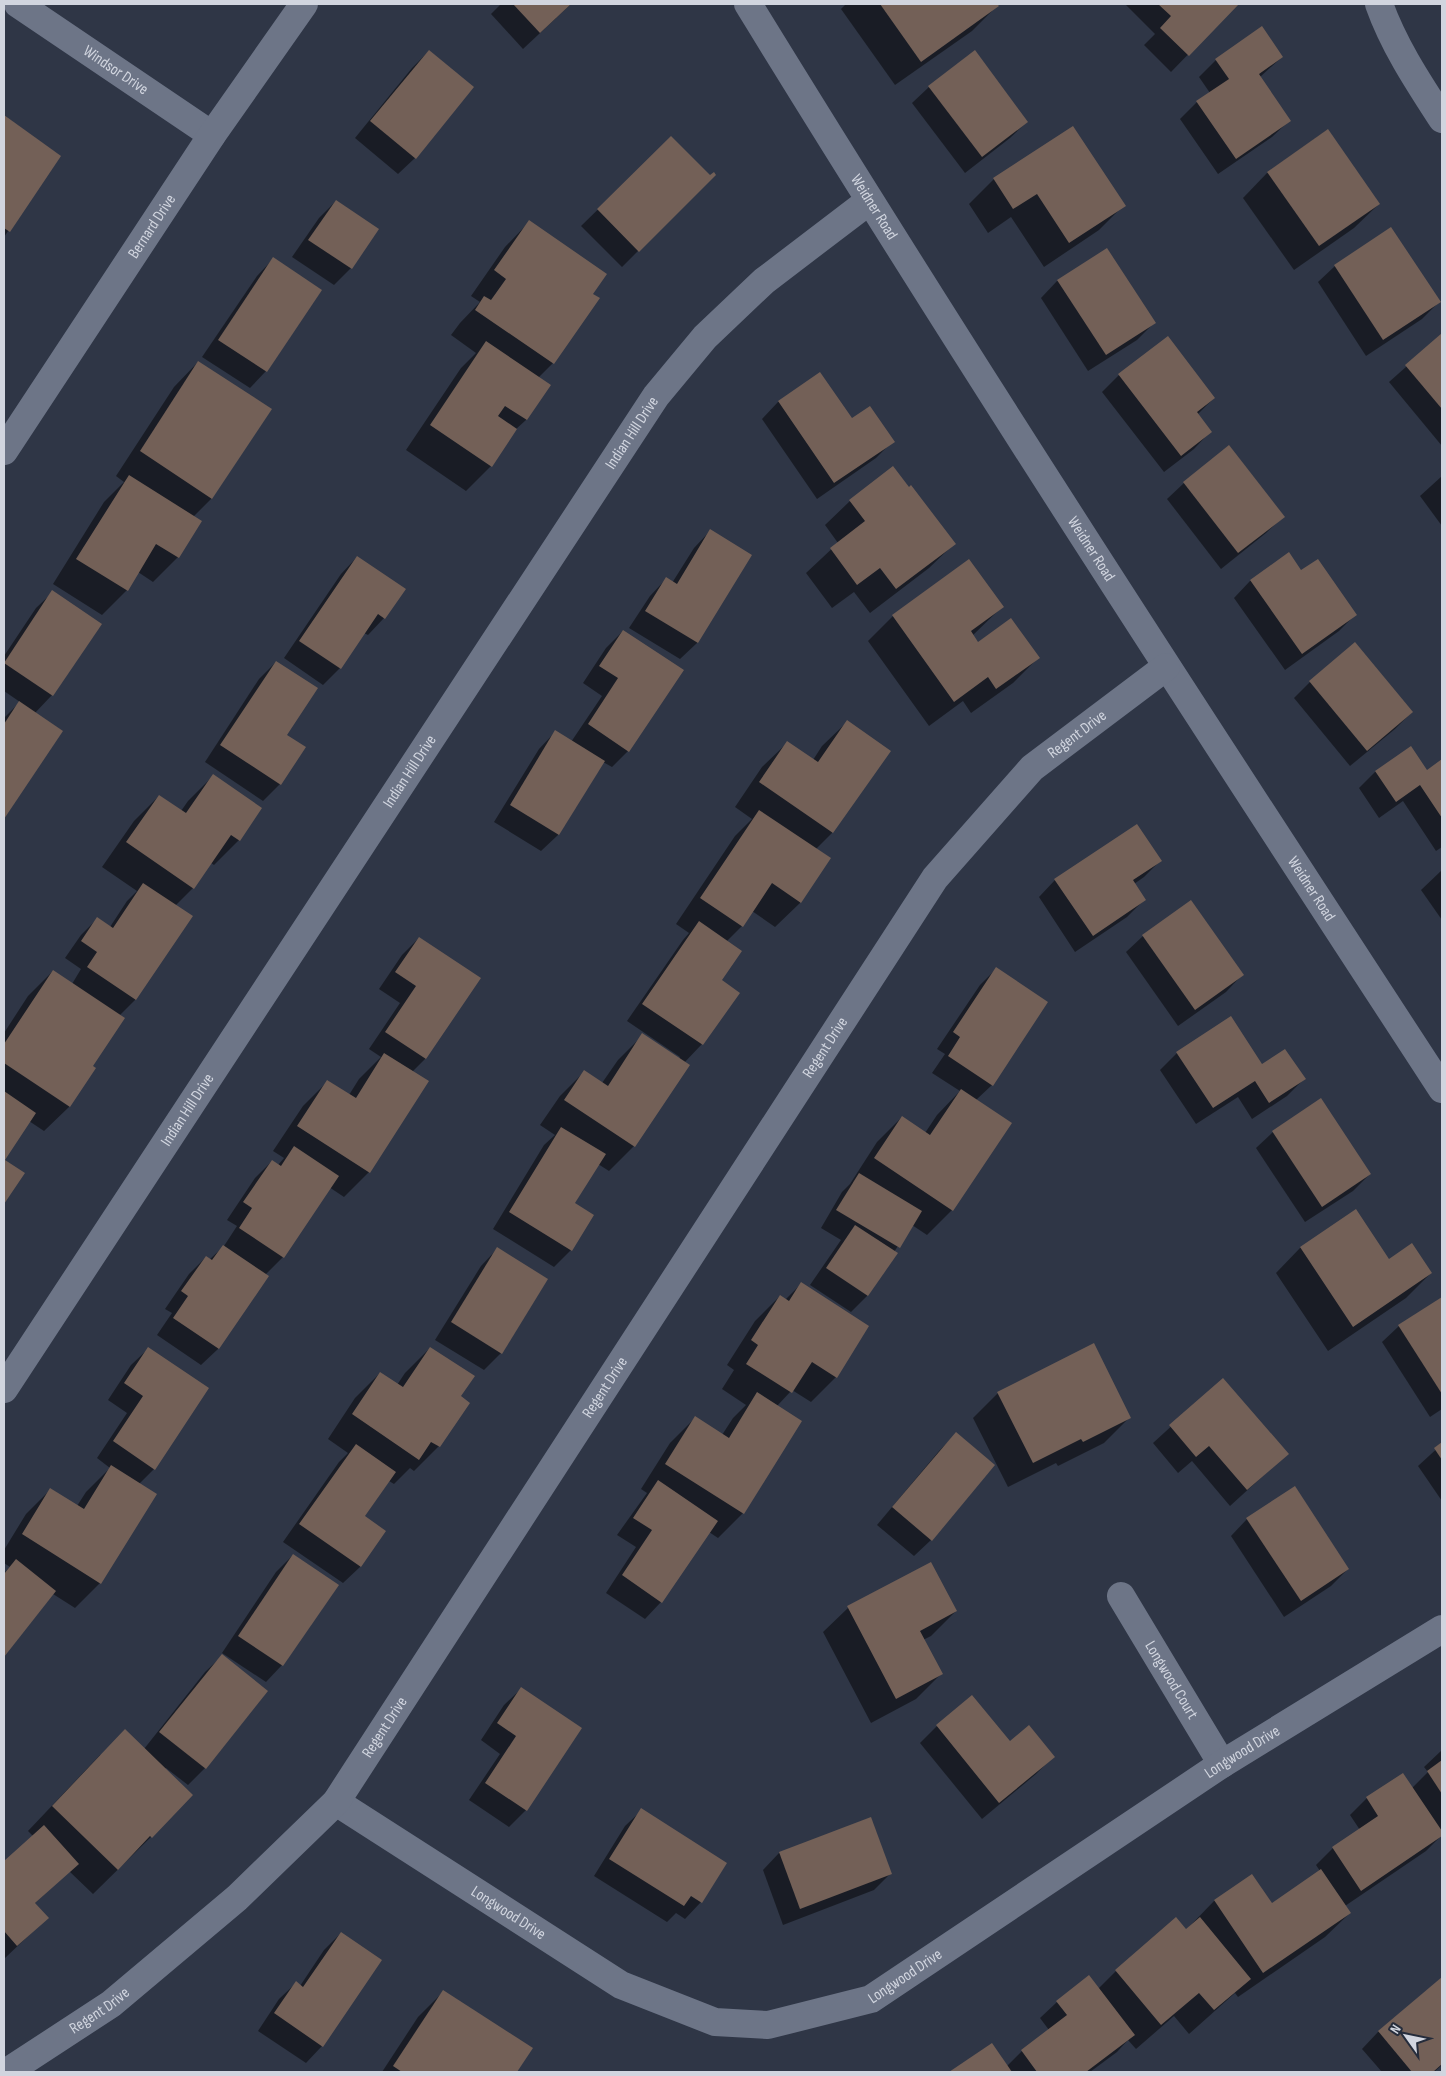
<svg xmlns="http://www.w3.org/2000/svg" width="1446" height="2076" viewBox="0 0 1446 2076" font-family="'Sofia Sans Condensed',sans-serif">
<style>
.shadow{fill:#0007}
.building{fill:#736057}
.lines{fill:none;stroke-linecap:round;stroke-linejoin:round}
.minor{stroke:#6d7587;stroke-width:28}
.labels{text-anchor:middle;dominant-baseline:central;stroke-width:4;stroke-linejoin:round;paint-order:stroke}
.street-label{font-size:16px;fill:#d1d5df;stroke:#252c3b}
</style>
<rect width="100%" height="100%" fill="#2f3646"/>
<g class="shadow">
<polygon points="501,4 571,4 523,49 491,14"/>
<polygon points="846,4 996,4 997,6 972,31 895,85 841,9"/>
<polygon points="1125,4 1237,4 1171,72 1144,45 1155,34"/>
<polygon points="429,51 415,158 398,174 355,138 412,68"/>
<polygon points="1282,57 1260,77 1289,121 1272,137 1218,174 1180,119 1197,102 1210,93 1199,77 1216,60"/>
<polygon points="929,87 1027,122 1010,138 965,173 912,103"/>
<polygon points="4,117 60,156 4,237"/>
<polygon points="1073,128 1124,205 1099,230 1044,267 1011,217 988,233 969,204 994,179"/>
<polygon points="1327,130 1379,204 1354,228 1294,270 1243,198 1267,173"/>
<polygon points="671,138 710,177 714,175 622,267 581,226"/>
<polygon points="336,201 377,229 351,268 334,285 292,257 319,218"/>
<polygon points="529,222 591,294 598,298 553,363 538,378 549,385 526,420 515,430 491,466 466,491 406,450 461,368 476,353 451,335 460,323 480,302 471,296 505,247"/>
<polygon points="1106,250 1154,323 1137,340 1088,371 1041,298 1057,281"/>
<polygon points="273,259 266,371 250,388 202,357 257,276"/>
<polygon points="1335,266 1439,302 1422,319 1366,356 1318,282"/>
<polygon points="1442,335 1442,446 1389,382"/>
<polygon points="198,362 270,410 211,499 193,517 178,557 153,582 138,572 127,590 102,615 53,584 104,502 124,482 116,476 174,387"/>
<polygon points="820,373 851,420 893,441 876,458 817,499 762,419 778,402"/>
<polygon points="1119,375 1214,398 1197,415 1210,432 1194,449 1164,472 1102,392"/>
<polygon points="1442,476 1442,526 1420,496"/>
<polygon points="1184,483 1283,517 1266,533 1221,569 1167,499"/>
<polygon points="850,501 954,544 929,568 870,613 854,592 832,608 806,573 838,543 825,525"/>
<polygon points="710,531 750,555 697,643 680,659 629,628 650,596 666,579 672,583 694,548"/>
<polygon points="1289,554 1301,572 1355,615 1339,631 1285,670 1234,598 1250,581"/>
<polygon points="357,557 384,618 368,635 364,633 340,668 323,685 284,658 341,574"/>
<polygon points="53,592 52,695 35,713 62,731 4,817 4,718 20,702 4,691 4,656 36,608"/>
<polygon points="1002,607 972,636 978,644 1038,658 1013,683 971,713 963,701 929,726 868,641 893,616"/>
<polygon points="623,631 628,751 612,767 603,762 558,835 541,851 494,822 539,749 555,732 571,742 602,696 583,683 606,648"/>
<polygon points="276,662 285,735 280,784 263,801 205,762 259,679"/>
<polygon points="1310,682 1412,712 1395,729 1350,766 1294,698"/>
<polygon points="847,722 889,752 832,833 816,849 829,858 800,903 775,927 752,911 742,926 726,942 720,981 702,1044 684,1063 688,1066 634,1146 609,1171 598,1164 574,1204 571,1250 554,1267 493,1229 544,1145 555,1135 540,1125 560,1096 584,1072 602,1083 618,1060 643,1035 679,1059 680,1057 627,1021 683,940 689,933 676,924 735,836 752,819 735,807 762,767 787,743 813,760 822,746"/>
<polygon points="1442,761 1442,847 1436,851 1403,801 1379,818 1359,788 1376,771 1426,771"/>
<polygon points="213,776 239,840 214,865 211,863 193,888 175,906 136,999 119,1016 91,1066 95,1068 69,1107 44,1131 29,1121 4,1159 4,1033 28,996 53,971 72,984 81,969 65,958 81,935 98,918 110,927 127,901 137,891 102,867 134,821 159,796 181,811 188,801"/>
<polygon points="1160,861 1144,877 1134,884 1144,900 1127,917 1075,952 1039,897 1055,880"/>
<polygon points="1442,870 1442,920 1421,890"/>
<polygon points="1143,936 1242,975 1226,992 1178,1026 1126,952"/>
<polygon points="419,938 479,978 425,1059 412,1072 369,1172 344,1197 329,1187 283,1257 265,1275 267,1277 218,1349 201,1365 157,1335 172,1313 165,1309 189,1274 206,1257 209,1260 224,1246 237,1226 227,1220 255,1178 272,1161 278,1165 284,1158 273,1151 303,1106 328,1081 349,1095 359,1079 381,1057 369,1049 400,1003 379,989 402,955"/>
<polygon points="996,969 992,1085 976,1100 1010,1123 952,1210 927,1235 912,1225 894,1252 896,1254 867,1296 851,1312 810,1285 841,1240 821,1228 842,1192 850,1184 877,1142 902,1117 925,1133 937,1115 960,1091 932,1073 945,1054 937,1049 980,985"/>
<polygon points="1177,1053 1262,1066 1304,1079 1287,1096 1252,1119 1238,1097 1196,1124 1160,1070"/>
<polygon points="1273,1132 1370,1174 1353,1191 1305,1222 1256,1148"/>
<polygon points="1355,1211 1389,1260 1431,1273 1406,1298 1328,1351 1276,1273 1300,1248"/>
<polygon points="497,1249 501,1353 484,1370 435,1340 481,1266"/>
<polygon points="801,1284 836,1377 811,1402 792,1390 777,1406 743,1513 718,1538 709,1532 661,1602 645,1619 606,1593 636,1547 617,1535 647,1493 641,1489 670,1443 695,1418 722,1435 733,1418 746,1405 722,1389 734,1370 727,1365 755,1321 780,1296 785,1300"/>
<polygon points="1442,1298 1442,1409 1430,1417 1382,1342 1399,1326"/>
<polygon points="430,1348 439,1446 414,1471 410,1468 394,1484 389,1481 364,1517 385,1531 360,1567 343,1583 283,1542 339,1462 348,1453 328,1439 355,1398 380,1373 397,1385 405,1373"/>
<polygon points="148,1349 154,1469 139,1484 100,1583 75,1608 53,1594 4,1655 4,1573 10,1567 4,1563 4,1550 26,1514 51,1489 77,1506 86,1492 110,1468 97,1458 127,1413 108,1400 131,1365"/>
<polygon points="1223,1379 1287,1454 1230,1506 1192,1461 1178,1473 1153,1443"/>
<polygon points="998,1393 1129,1418 1104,1443 1058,1466 1056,1463 1008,1487 973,1418"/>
<polygon points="956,1434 931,1540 914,1556 877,1525 939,1451"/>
<polygon points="1442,1444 1442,1501 1418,1466"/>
<polygon points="1247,1519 1348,1569 1331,1586 1284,1617 1231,1536"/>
<polygon points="293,1555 282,1665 266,1682 222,1653 276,1572"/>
<polygon points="848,1608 956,1611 931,1636 923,1640 941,1674 916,1699 871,1723 823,1632"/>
<polygon points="222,1656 266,1691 205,1768 188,1785 166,1768 165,1769 191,1795 151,1837 93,1894 69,1871 34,1904 47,1918 4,1959 4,1863 33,1836 28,1831 100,1755 144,1749 205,1672"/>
<polygon points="521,1689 526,1810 509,1827 469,1800 500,1754 481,1740 504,1705"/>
<polygon points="937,1726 1010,1743 1053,1757 1036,1774 982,1819 920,1743"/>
<polygon points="1442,1750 1442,1835 1426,1851 1345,1906 1350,1913 1325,1937 1238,1997 1235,1993 1189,2034 1174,2016 1136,2049 1128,2040 1117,2052 1090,2072 951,2072 992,2045 1006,2067 1022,2051 1049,2030 1040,2018 1057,2002 1098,1989 1116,1971 1186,1930 1214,1901 1252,1875 1272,1904 1320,1871 1316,1865 1333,1848 1360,1830 1350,1815 1367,1798 1403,1774 1412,1788 1428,1772 1424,1767"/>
<polygon points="642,1810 701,1902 685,1919 676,1913 667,1922 594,1876 625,1826"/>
<polygon points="779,1853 891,1873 874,1890 783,1925 763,1870"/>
<polygon points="341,1933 322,2046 306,2063 258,2031 279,1999 296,1983 300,1986 324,1950"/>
<polygon points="1442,1979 1442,2065 1434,2072 1382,2072 1362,2049 1378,2032"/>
<polygon points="443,1992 531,2049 516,2072 382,2072 418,2017"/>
</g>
<g class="building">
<polygon points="513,4 571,4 540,33"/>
<polygon points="880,4 997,4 999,6 921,62"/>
<polygon points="1158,4 1239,4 1189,56 1160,28 1171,16"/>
<polygon points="1262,26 1283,57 1259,74 1291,121 1236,159 1196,101 1229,79 1215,59"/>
<polygon points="429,50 474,87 416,159 370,121"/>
<polygon points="975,50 1028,122 982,157 928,86"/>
<polygon points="4,115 61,156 10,232 4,228"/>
<polygon points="1073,126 1126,206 1069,243 1037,194 1013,209 993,178"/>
<polygon points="1328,129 1380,204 1319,246 1267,172"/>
<polygon points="671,136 710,175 714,172 716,175 639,252 597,209"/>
<polygon points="336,200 379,229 352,269 308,240"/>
<polygon points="529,220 607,274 593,294 600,298 554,364 475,310 484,296 491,300 506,279 494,270"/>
<polygon points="1391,227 1441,302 1383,340 1334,265"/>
<polygon points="1107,248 1156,323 1106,355 1057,280"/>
<polygon points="273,257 322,290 267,372 218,340"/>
<polygon points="1442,333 1442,409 1405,365"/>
<polygon points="1168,336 1215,398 1197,412 1212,432 1181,456 1118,374"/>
<polygon points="486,341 551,385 527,420 505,406 498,416 517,429 492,467 430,425"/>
<polygon points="198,361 272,409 212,499 140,451"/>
<polygon points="820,372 852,418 870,406 895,442 834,483 778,401"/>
<polygon points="1229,445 1285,517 1238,553 1183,482"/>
<polygon points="893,466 909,487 911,485 956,544 896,589 880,568 857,585 830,548 865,521 849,500"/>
<polygon points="129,475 202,521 179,558 156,544 128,591 76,559"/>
<polygon points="710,529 752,555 698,643 645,611 666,577 677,584"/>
<polygon points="1289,552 1301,570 1318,559 1357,615 1302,654 1250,580"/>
<polygon points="357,556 406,589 385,619 378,614 341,669 299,641"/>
<polygon points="969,559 1004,607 971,631 978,642 1011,618 1040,658 996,689 988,677 954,702 892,615"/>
<polygon points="52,590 102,624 53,696 4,663"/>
<polygon points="623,630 684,670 629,752 588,724 618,678 599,666"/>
<polygon points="1355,642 1413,712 1367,751 1309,681"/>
<polygon points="276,661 318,688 287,735 306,747 281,785 220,745"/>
<polygon points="19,701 63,731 4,819 4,724"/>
<polygon points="847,720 891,751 833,833 759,782 787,741 818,762"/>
<polygon points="555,730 605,761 559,835 510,805"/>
<polygon points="1411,746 1427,770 1442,759 1442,818 1420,785 1396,802 1375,771"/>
<polygon points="213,774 262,808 240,841 231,835 194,889 126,842 159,795 186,813"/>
<polygon points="759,810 831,858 801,903 772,883 743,927 700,898"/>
<polygon points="1137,824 1162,861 1133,880 1146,900 1093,936 1054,879"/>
<polygon points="143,883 193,916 136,1000 87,967 97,952 81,941 97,917 113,928"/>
<polygon points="1191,900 1244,975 1195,1010 1142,935"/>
<polygon points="699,921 742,951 722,980 740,993 703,1045 642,1004"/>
<polygon points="419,937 481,978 426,1059 385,1032 416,986 395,972"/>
<polygon points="996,967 1048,1002 993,1086 948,1056 960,1037 953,1032"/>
<polygon points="53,970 125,1018 93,1066 96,1068 70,1107 4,1063 4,1044"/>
<polygon points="1231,1016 1262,1064 1285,1049 1306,1079 1269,1103 1255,1081 1213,1108 1176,1052"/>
<polygon points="642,1033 690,1065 635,1147 564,1100 584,1070 608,1086"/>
<polygon points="384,1053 429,1081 370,1173 297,1126 327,1080 356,1098"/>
<polygon points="961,1089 1012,1123 953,1211 874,1158 902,1116 930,1135"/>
<polygon points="4,1091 36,1113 5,1160 25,1173 4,1204"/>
<polygon points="1321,1098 1371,1174 1322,1207 1272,1131"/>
<polygon points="561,1127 606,1154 575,1203 594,1215 572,1251 509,1212"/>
<polygon points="294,1146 339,1176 284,1258 239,1228 252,1208 243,1202 272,1160 281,1166"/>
<polygon points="859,1173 922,1211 900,1248 836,1210"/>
<polygon points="1356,1209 1389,1259 1412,1243 1432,1273 1353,1327 1300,1247"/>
<polygon points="855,1225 898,1253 868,1296 826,1268"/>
<polygon points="223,1245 269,1276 219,1349 173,1318 188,1296 181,1291 206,1256 212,1260"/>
<polygon points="497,1247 548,1279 502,1354 451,1322"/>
<polygon points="801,1282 869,1326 837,1378 812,1362 792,1393 746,1364 758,1345 751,1340 780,1295 789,1301"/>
<polygon points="1442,1297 1442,1394 1398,1325"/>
<polygon points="1094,1343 1131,1418 1083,1442 1081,1439 1033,1463 997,1392"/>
<polygon points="148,1347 209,1388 155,1470 113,1441 143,1396 124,1383"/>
<polygon points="430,1347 475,1376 461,1396 470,1403 440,1447 431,1442 419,1460 352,1414 380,1372 403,1387"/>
<polygon points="1223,1378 1289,1454 1247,1490 1209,1446 1196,1457 1169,1425"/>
<polygon points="757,1392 802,1421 744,1514 665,1464 695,1416 729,1438"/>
<polygon points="956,1432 995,1465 932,1541 892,1507"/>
<polygon points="1442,1442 1442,1460 1434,1448"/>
<polygon points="356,1444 396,1472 365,1516 386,1531 361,1567 299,1524"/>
<polygon points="111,1465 157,1494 101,1584 22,1534 50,1488 84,1509"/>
<polygon points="658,1480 718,1521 662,1603 622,1575 652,1530 633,1518"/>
<polygon points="1295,1486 1349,1569 1301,1601 1246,1518"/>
<polygon points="293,1554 339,1585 283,1666 238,1636"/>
<polygon points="16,1559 56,1591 4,1657 4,1574"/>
<polygon points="931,1562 957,1611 920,1631 943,1674 896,1699 847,1606"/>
<polygon points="222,1654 268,1691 206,1769 159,1732"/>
<polygon points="521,1687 582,1728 527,1811 485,1783 516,1736 497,1723"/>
<polygon points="972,1695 1010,1741 1029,1725 1055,1757 999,1803 936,1725"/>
<polygon points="125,1729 193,1795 152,1838 150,1836 118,1870 52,1806"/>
<polygon points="1442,1760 1442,1794 1427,1771"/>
<polygon points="1403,1773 1442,1831 1442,1836 1361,1891 1332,1847 1378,1816 1366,1797"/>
<polygon points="641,1808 727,1863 702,1903 691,1896 684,1906 609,1859"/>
<polygon points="871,1817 892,1874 800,1909 779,1852"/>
<polygon points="44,1825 79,1864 35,1903 49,1918 17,1946 4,1931 4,1861"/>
<polygon points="1321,1869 1351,1913 1263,1973 1214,1900 1252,1874 1272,1903"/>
<polygon points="1176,1917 1186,1929 1200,1917 1251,1979 1214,2010 1199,1993 1161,2025 1115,1970"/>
<polygon points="341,1932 382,1960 323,2047 274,2013 296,1981 303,1987"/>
<polygon points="1089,1975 1135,2035 1086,2072 1037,2072 1021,2050 1067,2015 1056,2001"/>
<polygon points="1442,1977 1442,2064 1433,2072 1412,2072 1378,2031"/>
<polygon points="443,1990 533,2048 517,2072 402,2072 393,2066"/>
<polygon points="992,2043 1012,2072 949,2072"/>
</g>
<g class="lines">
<g class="minor">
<path id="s1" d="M18 4 212 135"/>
<path id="s2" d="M748 4C973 370 1207 729 1442 1089"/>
<path d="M1379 4C1394 46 1418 82 1442 119"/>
<path id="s3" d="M4 451 212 135 304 4"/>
<path id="s4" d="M4 1389 656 396 705 337 764 281 869 201"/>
<path id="s5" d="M1121 1596 1222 1764"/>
<path id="s6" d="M336 1802 621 1985 715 2022 768 2025 871 1999 1222 1764 1442 1629"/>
<path id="s7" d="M7 2072 111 2004 237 1898 336 1802 935 878 1032 768 1166 667"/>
</g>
</g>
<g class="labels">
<g class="street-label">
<text stroke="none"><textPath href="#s1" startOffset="118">Windsor Drive</textPath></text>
<text stroke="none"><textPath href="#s2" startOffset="239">Weidner Road</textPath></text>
<text stroke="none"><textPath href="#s3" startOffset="269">Bernard Drive</textPath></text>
<text stroke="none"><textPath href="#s4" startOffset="1144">Indian Hill Drive</textPath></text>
<text stroke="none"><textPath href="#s2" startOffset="644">Weidner Road</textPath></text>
<text stroke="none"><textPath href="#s7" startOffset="1731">Regent Drive</textPath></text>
<text stroke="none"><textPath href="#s4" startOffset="739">Indian Hill Drive</textPath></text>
<text stroke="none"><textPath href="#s2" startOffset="1049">Weidner Road</textPath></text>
<text stroke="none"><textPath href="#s7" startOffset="1326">Regent Drive</textPath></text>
<text stroke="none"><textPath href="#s4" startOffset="334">Indian Hill Drive</textPath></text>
<text stroke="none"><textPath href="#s7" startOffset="921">Regent Drive</textPath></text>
<text stroke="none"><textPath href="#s5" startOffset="98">Longwood Court</textPath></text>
<text stroke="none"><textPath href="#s7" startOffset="516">Regent Drive</textPath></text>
<text stroke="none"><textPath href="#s6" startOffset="1045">Longwood Drive</textPath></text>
<text stroke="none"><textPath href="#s6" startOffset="205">Longwood Drive</textPath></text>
<text stroke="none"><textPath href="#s6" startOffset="640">Longwood Drive</textPath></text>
<text stroke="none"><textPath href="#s7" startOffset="111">Regent Drive</textPath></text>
</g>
</g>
<rect width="1446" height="2076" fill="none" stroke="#d1d5df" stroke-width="10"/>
<g transform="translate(1406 2036) rotate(303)" stroke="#252c3b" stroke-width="4" paint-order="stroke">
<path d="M0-4L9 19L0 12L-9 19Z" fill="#d1d5df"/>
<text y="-8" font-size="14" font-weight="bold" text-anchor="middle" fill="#d1d5df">N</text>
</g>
</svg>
